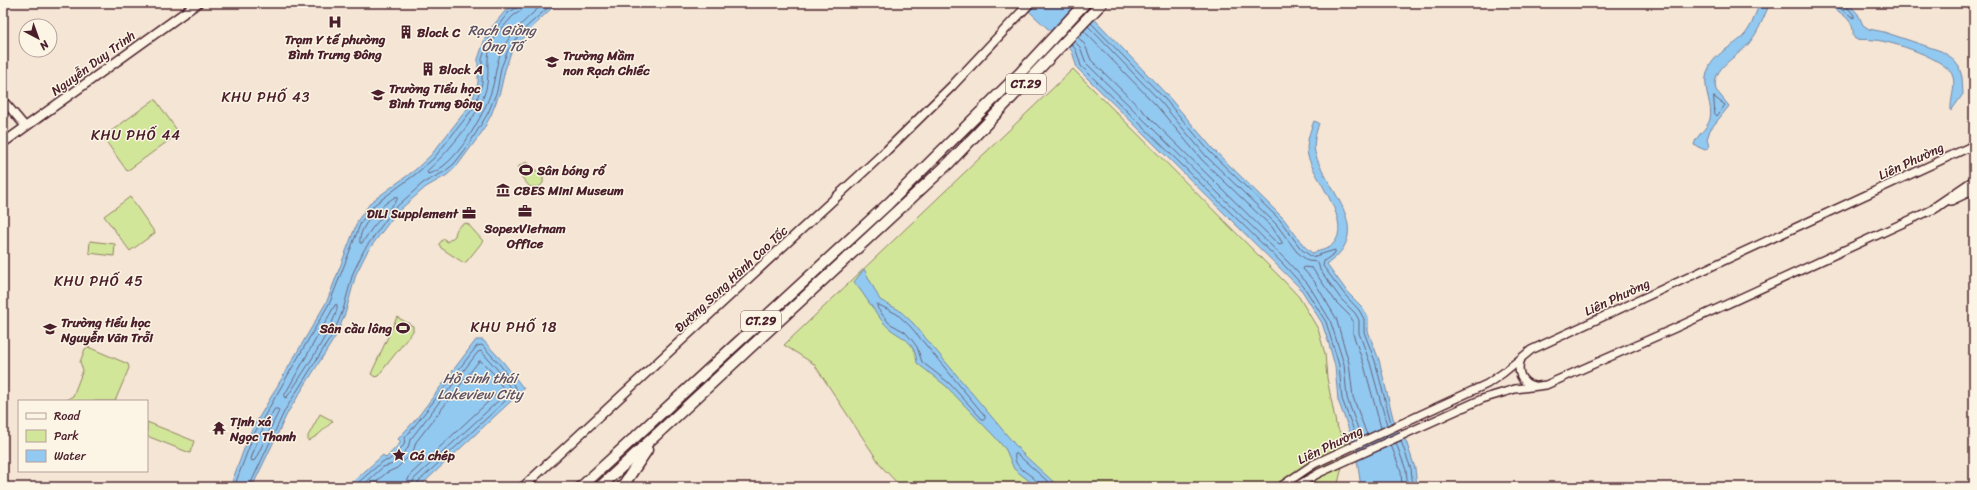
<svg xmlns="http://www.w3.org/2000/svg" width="1977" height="490" viewBox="0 0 1977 490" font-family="Sriracha,sans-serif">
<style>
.green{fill:#d2e69a;stroke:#8e8262}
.water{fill:#92c9f1;stroke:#7585a2}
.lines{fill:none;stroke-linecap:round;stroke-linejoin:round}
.shore{stroke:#67637a;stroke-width:1}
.tertiary-casing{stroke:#4a1f2b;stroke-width:10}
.secondary-casing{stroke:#4a1f2b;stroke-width:11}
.trunk-casing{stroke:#4a1f2b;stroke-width:12}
.motorway-casing{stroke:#4a1f2b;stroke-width:13}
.tertiary{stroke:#fcf5e5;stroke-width:7}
.secondary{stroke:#fcf5e5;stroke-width:8}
.trunk{stroke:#fcf5e5;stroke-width:9}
.motorway{stroke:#fcf5e5;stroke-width:10}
.labels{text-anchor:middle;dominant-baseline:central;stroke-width:3;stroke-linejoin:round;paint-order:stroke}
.shield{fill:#fcf5e5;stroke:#7f5f63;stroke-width:1}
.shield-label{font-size:12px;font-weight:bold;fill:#4a1f2b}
.poi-label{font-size:13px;font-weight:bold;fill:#4a1f2b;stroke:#fcf5e5;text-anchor:start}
.street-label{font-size:13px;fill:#4a1f2b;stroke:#fcf5e5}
.water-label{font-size:14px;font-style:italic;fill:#605266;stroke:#fcf5e5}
.neighbourhood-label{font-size:14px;letter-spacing:1px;fill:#4a1f2b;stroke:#fcf5e5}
</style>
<rect width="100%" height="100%" fill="#f5e5d4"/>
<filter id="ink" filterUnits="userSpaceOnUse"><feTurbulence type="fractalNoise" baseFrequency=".025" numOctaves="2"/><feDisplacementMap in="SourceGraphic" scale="8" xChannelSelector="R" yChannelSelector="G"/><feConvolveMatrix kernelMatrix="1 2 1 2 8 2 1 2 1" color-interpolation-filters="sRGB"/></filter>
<g filter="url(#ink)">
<g class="green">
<polygon points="1073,69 1284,281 1299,297 1318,329 1325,354 1327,378 1336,424 1347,447 1337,487 901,487 882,467 814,364 784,345"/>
<polygon points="155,99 179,133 127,171 103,137"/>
<polygon points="527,162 543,177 543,183 539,187 530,187 518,173 519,166"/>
<polygon points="130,197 155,233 130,251 104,216"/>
<path d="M467 223 483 241 467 261 464 263 441 248 439 244 444 238 447 242 455 236C456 228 460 224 467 223Z"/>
<polygon points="90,241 115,244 114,256 89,253"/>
<polygon points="397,317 413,326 413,331 378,376 375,377 371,374"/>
<polygon points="88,347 128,364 129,368 115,401 64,401 73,396 83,370 80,362 85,349"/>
<polygon points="320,414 333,421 318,435 308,441 308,436"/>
<polygon points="147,422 194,441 190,453 147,436"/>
</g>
<g class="water">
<polygon points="518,3 562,3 553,7 539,20 511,52 505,70 500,92 491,115 482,132 457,166 447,175 426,187 396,213 367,252 356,274 346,311 337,334 288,412 252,487 230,487 250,433 327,301 358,220 371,202 415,170 431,155 471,104 478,83 478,59 487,33 506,10"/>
<path d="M1020 3H1079L1167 95 1213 149 1283 218 1304 246 1312 253C1318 251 1327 250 1332 245 1355 224 1314 179 1308 156 1305 145 1310 131 1314 121L1319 123C1316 133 1312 145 1316 156 1329 193 1375 231 1327 264L1348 293 1363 308 1368 318V331L1379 360 1393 418 1398 430 1406 441 1415 468 1417 487H1361L1355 446 1338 400 1335 366 1329 344 1322 323 1301 289 1077 68 1072 51Z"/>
<path d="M1761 3H1770C1764 16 1759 31 1750 42 1739 57 1710 67 1716 90L1729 106 1710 130 1707 139 1709 147 1705 150 1694 145C1696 135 1707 130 1710 119 1713 105 1704 92 1706 77 1711 50 1737 48 1748 30 1754 22 1755 11 1761 3Z"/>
<path d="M1824 3H1848L1858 14 1863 25 1869 29 1884 32 1941 51 1952 58 1959 67 1962 77 1963 94 1951 111C1950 100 1956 87 1953 77 1949 59 1891 41 1874 40 1868 39 1862 40 1855 39 1852 35 1854 31 1852 26 1849 16 1833 8 1824 3Z"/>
<path d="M864 269 880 300 899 310 913 323 1022 453 1059 487H1037L1014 469 1006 450 995 437 946 386 917 363C914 335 897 339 883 322 873 310 865 295 854 282Z"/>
<polygon points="476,340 483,340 504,363 524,389 419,487 347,487 383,455 386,458 401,442 398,439 417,418"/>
</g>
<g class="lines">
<g class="shore">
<path d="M524 3C524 13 516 12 511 18 506 24 498 32 494 39 484 57 490 67 487 84 483 112 448 152 427 171L428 174C454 169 485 114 492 89 496 75 496 61 503 48 512 31 530 16 544 3"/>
<polyline points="1832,3 1854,18 1854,15 1847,7 1846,3"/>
<polyline points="1091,23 1164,98 1210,152 1280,220 1301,249 1312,257 1335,250 1335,253 1324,261 1323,266 1345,295 1359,310 1364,319 1364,332 1375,361 1391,423"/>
<polyline points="1088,26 1160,101 1206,156 1276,224 1297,252 1308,261 1318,262 1320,270 1341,299 1355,313 1359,320 1359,333 1370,363 1387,425"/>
<polyline points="1078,37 1085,45 1091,60 1279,245 1282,244 1282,242 1272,227 1202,160 1156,105 1084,31"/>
<polyline points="1074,41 1080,47 1086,63 1288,262 1308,284 1330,320 1344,364 1347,398 1361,437"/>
<polyline points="1071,44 1076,50 1081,66 1284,265 1304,287 1326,322 1339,365 1342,399 1357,439"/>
<polygon points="1714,97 1725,105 1717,116 1715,114"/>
<path d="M395 197H397V200L373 227 362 243H360C358 225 382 205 395 197Z"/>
<polygon points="877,304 897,314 910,326 985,416 985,419 982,419 949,383 922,362 917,347 912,340 905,332 889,323 878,309"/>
<path d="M337 305C341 317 296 384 287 397L285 398 284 396 335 305Z"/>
<polygon points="275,409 278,409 279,411 255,460 252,461 251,459 259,436"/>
<polyline points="1367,435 1353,397 1349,363 1336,318 1314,281 1303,269 1304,267 1312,268 1336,302 1350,316 1353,321 1353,334 1364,365 1381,428"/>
<polyline points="1401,441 1411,469 1413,487"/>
<polyline points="1396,443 1406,470 1408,487"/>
<polyline points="1391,445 1401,471 1402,487"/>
<polyline points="234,487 254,434 330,302 361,222 374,205 417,173 434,158 475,106 482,83 482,59 490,36 508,13 518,7 519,3"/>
<polyline points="249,487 285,410 334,332 343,310 353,273 364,250 393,210 423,183 444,172 454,164 468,146 488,113 497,91 501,68 508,50 522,31 553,3"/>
<polyline points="353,487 382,462 389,460 404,445 405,438 477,346 482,345 501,366 517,390 418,482 416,487"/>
<polyline points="361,487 383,467 393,464 408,448 410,440 478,352 481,351 497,369 511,389 414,479 411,487"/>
<polyline points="371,487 386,473 397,468 413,452 416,442 479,361 481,361 493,373 503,388 410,475 405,487"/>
<path d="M1039 487C1037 473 1012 471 1015 454H1017L1054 487"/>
</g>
<g class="tertiary-casing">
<g id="tertiary">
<polyline points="3,100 25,126"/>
<polyline points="1951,201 1974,190"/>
<path d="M1521 359C1516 371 1521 383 1534 386"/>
<polyline points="1280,487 1314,464 1487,384 1503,373 1531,350 1974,145"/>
<polyline points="1295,487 1319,473 1482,399 1515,389 1546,385 1673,329 1938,207"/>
</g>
</g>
<g class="secondary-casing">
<g id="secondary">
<polyline points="3,143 198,3"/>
<polyline points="523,487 886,151 952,86 1030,3"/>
</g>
</g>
<g class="trunk-casing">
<polyline id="trunk" points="1933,209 1974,181"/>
</g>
<g class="motorway-casing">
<g id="motorway">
<polyline points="581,487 888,204 1021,72 1085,3"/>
<polyline points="600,487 949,163 1102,3"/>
<polyline points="622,487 647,450"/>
</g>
</g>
<use href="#tertiary" class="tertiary"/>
<use href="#secondary" class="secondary"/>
<use href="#trunk" class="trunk"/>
<use href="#motorway" class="motorway"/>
</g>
</g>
<defs>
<g id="hospital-bare" transform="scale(1.08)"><path d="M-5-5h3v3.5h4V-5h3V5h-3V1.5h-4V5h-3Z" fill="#4a1f2b" stroke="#fcf5e5" stroke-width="2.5" paint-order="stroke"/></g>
<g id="building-bare" transform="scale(1.08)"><path d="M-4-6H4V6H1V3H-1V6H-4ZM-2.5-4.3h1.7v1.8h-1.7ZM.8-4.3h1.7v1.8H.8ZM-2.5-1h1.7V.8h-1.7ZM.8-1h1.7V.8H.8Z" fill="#4a1f2b" stroke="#fcf5e5" stroke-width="2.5" paint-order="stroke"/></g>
<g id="school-bare" transform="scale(1.08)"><path d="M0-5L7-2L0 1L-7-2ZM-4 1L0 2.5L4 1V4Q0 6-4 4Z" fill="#4a1f2b" stroke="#fcf5e5" stroke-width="2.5" paint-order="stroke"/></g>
<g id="stadium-bare" transform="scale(1.08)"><path d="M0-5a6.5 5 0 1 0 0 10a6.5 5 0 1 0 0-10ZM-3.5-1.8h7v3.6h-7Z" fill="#4a1f2b" stroke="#fcf5e5" stroke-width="2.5" paint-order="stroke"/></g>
<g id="museum-bare" transform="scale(1.08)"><path d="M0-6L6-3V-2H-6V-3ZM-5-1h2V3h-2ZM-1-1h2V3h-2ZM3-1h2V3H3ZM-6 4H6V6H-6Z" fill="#4a1f2b" stroke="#fcf5e5" stroke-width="2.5" paint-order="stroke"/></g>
<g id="office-bare" transform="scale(1.08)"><path d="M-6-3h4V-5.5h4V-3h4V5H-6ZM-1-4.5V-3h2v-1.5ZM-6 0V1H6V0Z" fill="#4a1f2b" stroke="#fcf5e5" stroke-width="2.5" paint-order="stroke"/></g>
<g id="temple-bare" transform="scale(1.08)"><path d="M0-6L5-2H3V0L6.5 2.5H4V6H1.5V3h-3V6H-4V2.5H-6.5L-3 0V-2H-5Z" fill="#4a1f2b" stroke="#fcf5e5" stroke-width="2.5" paint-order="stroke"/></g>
<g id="sight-bare" transform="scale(1.08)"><path d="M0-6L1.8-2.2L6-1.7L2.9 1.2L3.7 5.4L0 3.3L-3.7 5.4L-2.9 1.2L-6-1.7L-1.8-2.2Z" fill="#4a1f2b" stroke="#fcf5e5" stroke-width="2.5" paint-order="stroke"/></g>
</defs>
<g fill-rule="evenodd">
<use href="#hospital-bare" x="335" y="22"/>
<use href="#building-bare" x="406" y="32"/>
<use href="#school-bare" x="552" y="62"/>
<use href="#building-bare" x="428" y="69"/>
<use href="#school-bare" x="378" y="95"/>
<use href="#stadium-bare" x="526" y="170"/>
<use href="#museum-bare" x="503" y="190"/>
<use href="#office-bare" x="525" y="211"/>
<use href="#office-bare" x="469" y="213"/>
<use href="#stadium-bare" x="403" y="328"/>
<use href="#school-bare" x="50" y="329"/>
<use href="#temple-bare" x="219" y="428"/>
<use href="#sight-bare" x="399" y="455"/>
</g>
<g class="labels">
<g class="shield">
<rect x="1006" y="74" width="40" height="20" rx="3"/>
<rect x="741" y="311" width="40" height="20" rx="3"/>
</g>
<g class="shield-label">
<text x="1026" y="84">CT.29</text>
<text x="761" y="321">CT.29</text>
</g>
<g class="poi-label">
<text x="417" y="32">Block C</text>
<text x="335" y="39" text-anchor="middle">Trạm Y tế phường<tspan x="335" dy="15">Bình Trưng Đông</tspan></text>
<text x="563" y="55">Trường Mầm<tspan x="563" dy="15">non Rạch Chiếc</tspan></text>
<text x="439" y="69">Block A</text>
<text x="389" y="88">Trường Tiểu học<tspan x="389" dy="15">Bình Trưng Đông</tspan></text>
<text x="537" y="170">Sân bóng rổ</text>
<text x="514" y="190">CBES Mini Museum</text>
<text x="458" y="213" text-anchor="end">DiLi Supplement</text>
<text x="525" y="228" text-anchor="middle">SopexVietnam<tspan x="525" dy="15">Office</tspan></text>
<text x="61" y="322">Trường tiểu học<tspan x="61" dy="15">Nguyễn Văn Trỗi</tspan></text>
<text x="392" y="328" text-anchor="end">Sân cầu lông</text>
<text x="230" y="421">Tịnh xá<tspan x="230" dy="15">Ngọc Thanh</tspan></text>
<text x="410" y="455">Cá chép</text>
</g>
<g class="street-label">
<text transform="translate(93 63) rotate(-36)">Nguyễn Duy Trinh</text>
<text transform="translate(1911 161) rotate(-25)">Liên Phường</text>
<text transform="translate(731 279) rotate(-43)">Đường Song Hành Cao Tốc</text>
<text transform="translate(1617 297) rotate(-25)">Liên Phường</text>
<text transform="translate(1330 445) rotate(-26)">Liên Phường</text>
</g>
<g class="water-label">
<text x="502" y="30">Rạch Giồng<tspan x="502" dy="16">Ông Tố</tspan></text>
<text x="480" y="378">Hồ sinh thái<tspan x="480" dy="16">Lakeview City</tspan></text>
</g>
<g class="neighbourhood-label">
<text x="266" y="97">KHU PHỐ 43</text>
<text x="136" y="135">KHU PHỐ 44</text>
<text x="99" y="281">KHU PHỐ 45</text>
<text x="514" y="327">KHU PHỐ 18</text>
</g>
</g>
<rect width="1977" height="490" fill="none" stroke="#fcf5e5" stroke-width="16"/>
<rect x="8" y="8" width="1961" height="474" fill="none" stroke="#4a1f2b" stroke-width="1.5" filter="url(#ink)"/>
<rect x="18" y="400" width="130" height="72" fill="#fcf5e5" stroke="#b59f9b"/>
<rect x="26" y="413" width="20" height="6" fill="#fcf5e5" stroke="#b59f9b"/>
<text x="54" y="420" font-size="12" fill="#4a1f2b">Road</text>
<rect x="26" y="430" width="20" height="12" fill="#d2e69a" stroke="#b59f9b"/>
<text x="54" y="440" font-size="12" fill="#4a1f2b">Park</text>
<rect x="26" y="450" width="20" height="12" fill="#92c9f1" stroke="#b59f9b"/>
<text x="54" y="460" font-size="12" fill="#4a1f2b">Water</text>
<g transform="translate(38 38) rotate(139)"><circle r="19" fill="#fcf5e5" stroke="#b59f9b"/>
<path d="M0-3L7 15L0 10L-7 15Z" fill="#4a1f2b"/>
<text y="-6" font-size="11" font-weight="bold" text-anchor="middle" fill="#4a1f2b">N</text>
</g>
</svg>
